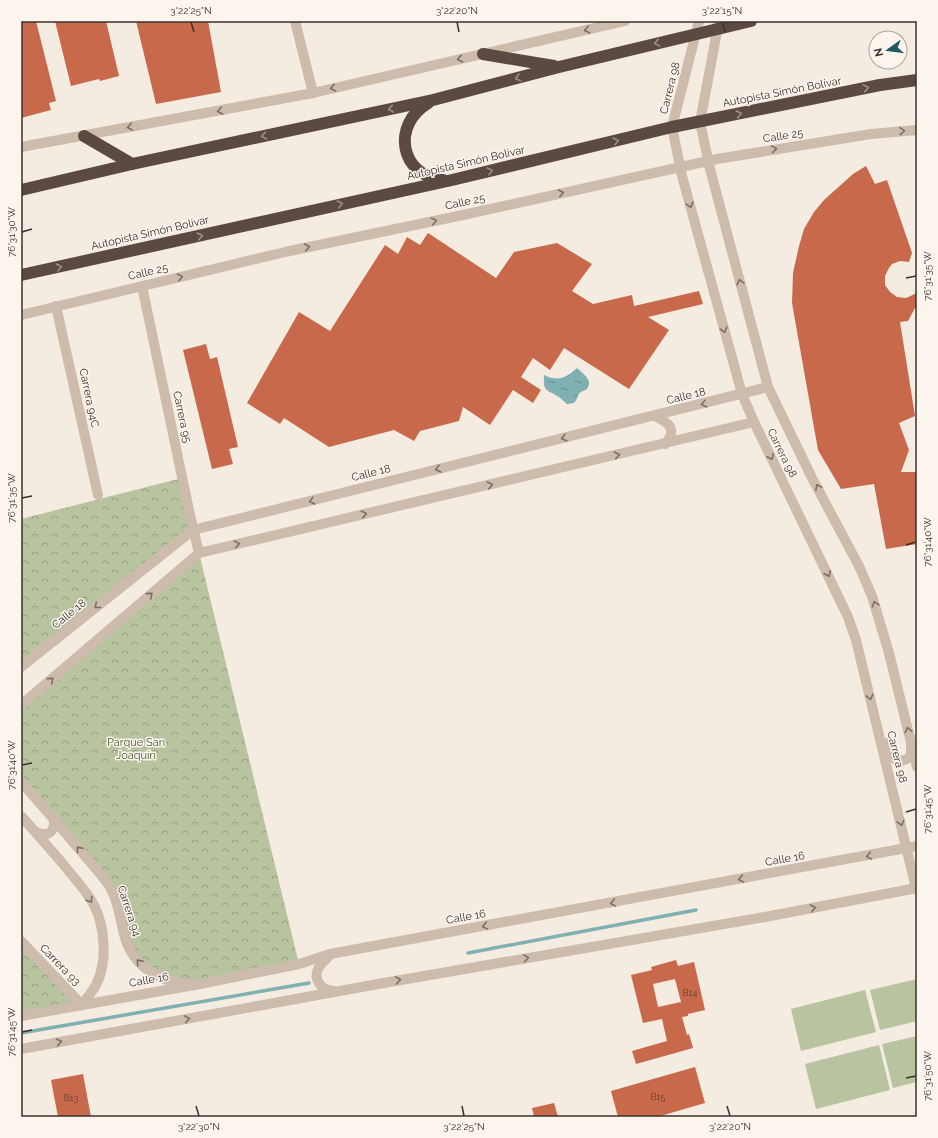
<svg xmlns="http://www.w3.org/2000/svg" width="938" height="1138" viewBox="0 0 938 1138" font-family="Raleway,sans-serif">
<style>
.park{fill:url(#park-crowns)}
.pitch{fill:#b8c4a0}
.water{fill:url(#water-ripples)}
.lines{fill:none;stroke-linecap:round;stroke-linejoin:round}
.stream{stroke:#7fb0b2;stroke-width:3.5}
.building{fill:#c8694b;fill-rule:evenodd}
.minor{stroke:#cdbbac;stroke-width:10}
.highway{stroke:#5c4a42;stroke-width:12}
.oneway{stroke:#7d6f65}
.oneway2{stroke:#9c8e87}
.ticks{fill:none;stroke:#3b302b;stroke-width:1.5}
.labels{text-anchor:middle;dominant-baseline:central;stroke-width:3;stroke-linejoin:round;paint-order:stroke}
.number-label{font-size:9px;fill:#5e3e33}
.street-label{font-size:11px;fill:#3b302b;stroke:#fbf5ee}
.park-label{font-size:11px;fill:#4a5a2e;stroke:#fbf5ee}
.neatline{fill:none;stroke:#3b302b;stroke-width:1.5}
.ticks-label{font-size:10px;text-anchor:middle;fill:#3b302b}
</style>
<defs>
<pattern id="park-crowns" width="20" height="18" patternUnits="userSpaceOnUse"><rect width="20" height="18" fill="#b8c4a0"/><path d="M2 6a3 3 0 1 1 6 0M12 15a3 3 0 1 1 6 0" fill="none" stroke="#97a083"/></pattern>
<pattern id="water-ripples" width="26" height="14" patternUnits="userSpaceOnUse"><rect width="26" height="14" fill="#7fb0b2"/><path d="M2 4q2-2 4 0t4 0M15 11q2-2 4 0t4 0" fill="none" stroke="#699091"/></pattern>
</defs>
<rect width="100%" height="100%" fill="#f4ebe1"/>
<g class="park">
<polygon points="182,478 193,530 21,667 21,519"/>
<polygon points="199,553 299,964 200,984 169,980 131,953 110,887 21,782 21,705"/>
<polygon points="21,941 82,1005 21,1016"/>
</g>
<g class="pitch">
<polygon points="917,979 917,1021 880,1030 870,990"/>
<polygon points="865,990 876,1032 801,1051 791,1009"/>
<polygon points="917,1036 917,1082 893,1088 882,1044"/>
<polygon points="879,1045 890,1090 816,1109 805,1064"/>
</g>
<path class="water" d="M577 368C582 373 594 380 587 389 584 391 581 391 579 394 577 397 577 400 574 403L567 404C564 402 562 399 559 397 547 389 543 393 544 375 558 382 566 378 577 368Z"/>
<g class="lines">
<g class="stream">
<polyline points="468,953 696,910"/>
<polyline points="21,1033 309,983"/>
</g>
</g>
<g class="building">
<polygon points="21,21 36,21 56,101 49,103 51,110 21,118"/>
<polygon points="55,21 106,21 119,76 100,81 99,79 71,86"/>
<polygon points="136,21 208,21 221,92 156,104"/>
<polygon points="866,166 875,184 887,180 912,253 909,262 900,261 892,264 889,268 885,276 885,285 890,292 897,297 906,298 917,293 917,307 915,308 908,321 900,322 915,416 899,423 909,450 901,472 917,472 917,544 886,549 874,484 841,489 818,450 792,303 793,273 799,246 804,229 814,212 824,200 853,174"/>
<polygon points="428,233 496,278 514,252 557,243 592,264 572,291 593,304 632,295 634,306 699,291 703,304 648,317 669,330 629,389 564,348 550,370 533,358 521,377 541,390 533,403 513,390 490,425 463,407 459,421 420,431 414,441 394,430 329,447 284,418 280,424 247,403 299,312 330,331 385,245 398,254 407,237 420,245"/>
<polygon points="206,344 210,359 217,357 238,447 229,449 233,464 212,469 183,350"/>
<path d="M676 960 678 966 694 962 705 1010 688 1014V1016L682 1017 687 1035 689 1034 693 1048 636 1064 632 1051 667 1041 662 1019 643 1023 631 975 652 970 651 967ZM675 979 681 1002 658 1007 653 984Z"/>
<polygon points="695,1067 705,1103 657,1117 618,1117 611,1091"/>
<polygon points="83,1074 91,1117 58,1117 51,1080"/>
<polygon points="554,1103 558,1117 534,1117 532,1108"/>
</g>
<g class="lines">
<g class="minor">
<polyline points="295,21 313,93"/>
<polyline points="699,21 672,127 682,176 742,394 754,422 848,617 856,640 916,888"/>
<polyline points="719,21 700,122 710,169 768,387 812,478 859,566 872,596 889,653 917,767"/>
<polyline points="21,147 313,93 625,21"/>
<polyline points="142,286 190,515 199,553"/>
<polyline points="56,306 98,495"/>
<polyline points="21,315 285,252 463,215 717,159 871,134 917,130"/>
<path d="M655 416C669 423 678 429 665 444"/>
<polyline points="21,667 193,530 768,387"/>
<polyline points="21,705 199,553 754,422"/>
<path d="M888 743C889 748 890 753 893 757 898 763 907 761 911 755V747"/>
<path d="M21 782C43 806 64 831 85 856 93 866 103 876 110 887 118 900 120 919 124 934 131 963 156 982 186 983"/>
<path d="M21 816C35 831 49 848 63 864 73 877 86 890 94 905 105 927 108 962 96 985 92 992 87 998 82 1005"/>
<path d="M36 832C49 838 57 830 53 817"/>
<polyline points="21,941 82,1005"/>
<path d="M330 954C327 960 320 963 318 969 313 980 322 991 334 991"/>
<polyline points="21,1016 200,984 299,964 330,954 917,846"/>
<polyline points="21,1049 378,984 765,917 917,888"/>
</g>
<g class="highway">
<polyline points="483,54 554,66"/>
<path d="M428 103C391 125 400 176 443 180"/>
<polyline points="84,136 132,164"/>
<polyline points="21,190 132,164 433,100 559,67 751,21"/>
<polyline points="21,275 452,180 672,127 880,85 917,80"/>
</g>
</g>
<defs><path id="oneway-chevron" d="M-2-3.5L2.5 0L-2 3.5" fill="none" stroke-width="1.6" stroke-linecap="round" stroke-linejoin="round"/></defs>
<g class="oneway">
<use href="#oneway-chevron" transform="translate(587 30) rotate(167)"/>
<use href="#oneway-chevron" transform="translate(460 59) rotate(167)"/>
<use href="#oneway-chevron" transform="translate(333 88) rotate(167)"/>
<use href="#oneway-chevron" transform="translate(220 111) rotate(169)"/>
<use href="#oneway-chevron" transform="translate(130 127) rotate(170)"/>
<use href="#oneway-chevron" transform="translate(902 131) rotate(-5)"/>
<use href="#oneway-chevron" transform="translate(774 149) rotate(-9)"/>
<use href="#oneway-chevron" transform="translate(561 193) rotate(-12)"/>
<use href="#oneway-chevron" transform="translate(690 205) rotate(74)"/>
<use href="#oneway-chevron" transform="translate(434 221) rotate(-12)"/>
<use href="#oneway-chevron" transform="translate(307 247) rotate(-11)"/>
<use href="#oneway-chevron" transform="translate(180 277) rotate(-14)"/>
<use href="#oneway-chevron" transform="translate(740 282) rotate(-105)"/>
<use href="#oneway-chevron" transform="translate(724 330) rotate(75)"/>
<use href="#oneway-chevron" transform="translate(704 404) rotate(166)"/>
<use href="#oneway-chevron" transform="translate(564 438) rotate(166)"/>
<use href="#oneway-chevron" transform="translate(617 455) rotate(-13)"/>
<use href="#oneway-chevron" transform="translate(771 457) rotate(64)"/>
<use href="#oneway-chevron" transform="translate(438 469) rotate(166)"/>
<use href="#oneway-chevron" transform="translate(490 485) rotate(-13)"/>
<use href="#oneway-chevron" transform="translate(818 487) rotate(-118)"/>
<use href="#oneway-chevron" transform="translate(312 501) rotate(166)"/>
<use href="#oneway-chevron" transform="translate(364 514) rotate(-13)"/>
<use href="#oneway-chevron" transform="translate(237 544) rotate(-13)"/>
<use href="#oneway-chevron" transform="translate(828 574) rotate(64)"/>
<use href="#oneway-chevron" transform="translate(150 595) rotate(-40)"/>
<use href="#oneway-chevron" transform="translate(875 604) rotate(-108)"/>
<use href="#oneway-chevron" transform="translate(97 606) rotate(141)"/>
<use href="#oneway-chevron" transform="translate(51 680) rotate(-40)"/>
<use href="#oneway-chevron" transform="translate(870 697) rotate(76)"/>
<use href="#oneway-chevron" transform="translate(908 730) rotate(-104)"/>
<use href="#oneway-chevron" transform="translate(901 823) rotate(76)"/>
<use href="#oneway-chevron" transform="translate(79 849) rotate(-129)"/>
<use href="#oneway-chevron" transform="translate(869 856) rotate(170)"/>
<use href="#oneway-chevron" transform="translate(741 879) rotate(170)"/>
<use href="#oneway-chevron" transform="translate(90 900) rotate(56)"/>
<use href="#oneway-chevron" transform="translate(613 903) rotate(170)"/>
<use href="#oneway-chevron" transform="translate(813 908) rotate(-11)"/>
<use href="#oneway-chevron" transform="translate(485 926) rotate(170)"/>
<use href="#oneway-chevron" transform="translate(526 958) rotate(-10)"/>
<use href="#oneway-chevron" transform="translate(139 962) rotate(-132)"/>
<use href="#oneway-chevron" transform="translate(398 980) rotate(-10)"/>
<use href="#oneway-chevron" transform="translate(187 1019) rotate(-10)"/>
<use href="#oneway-chevron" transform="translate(59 1042) rotate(-10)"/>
</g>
<g class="oneway2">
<use href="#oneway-chevron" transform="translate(657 43) rotate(167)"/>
<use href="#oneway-chevron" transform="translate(518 78) rotate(165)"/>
<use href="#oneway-chevron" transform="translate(866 88) rotate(-11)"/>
<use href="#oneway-chevron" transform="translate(391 109) rotate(168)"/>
<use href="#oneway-chevron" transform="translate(739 114) rotate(-11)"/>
<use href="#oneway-chevron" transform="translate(264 136) rotate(168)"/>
<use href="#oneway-chevron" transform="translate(616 141) rotate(-14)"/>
<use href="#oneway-chevron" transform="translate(490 171) rotate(-14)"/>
<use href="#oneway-chevron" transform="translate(340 204) rotate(-13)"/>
<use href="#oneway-chevron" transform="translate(200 236) rotate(-13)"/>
<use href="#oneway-chevron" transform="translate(59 267) rotate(-12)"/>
</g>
<path class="ticks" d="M191 22 194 32M457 22 459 32M722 22 725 32M22 232 32 229M906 278 916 276M22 498 32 496M906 545 916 542M22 765 32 763M906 812 916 809M22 1032 32 1030M906 1078 916 1076M196 1106 199 1116M462 1106 464 1116M727 1106 730 1116"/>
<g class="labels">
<g class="number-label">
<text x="690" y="993">B14</text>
<text x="658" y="1097">B15</text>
<text x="71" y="1098">B13</text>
</g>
<g class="street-label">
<text transform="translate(670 88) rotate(-76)">Carrera 98</text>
<text transform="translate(782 92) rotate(-11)">Autopista Simón Bolívar</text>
<text transform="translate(783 136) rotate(-9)">Calle 25</text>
<text transform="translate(466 163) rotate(-13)">Autopista Simón Bolívar</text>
<text transform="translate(465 202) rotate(-12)">Calle 25</text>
<text transform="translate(150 233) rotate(-13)">Autopista Simón Bolívar</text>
<text transform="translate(148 272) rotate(-13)">Calle 25</text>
<text transform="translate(686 396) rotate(-14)">Calle 18</text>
<text transform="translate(89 398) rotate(78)">Carrera 94C</text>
<text transform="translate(182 417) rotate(78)">Carrera 95</text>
<text transform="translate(782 453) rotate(64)">Carrera 98</text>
<text transform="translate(371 473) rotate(-14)">Calle 18</text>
<text transform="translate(69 614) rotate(-39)">Calle 18</text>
<text transform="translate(897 757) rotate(76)">Carrera 98</text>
<text transform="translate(785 859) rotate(-10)">Calle 16</text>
<text transform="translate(129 911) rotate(72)">Carrera 94</text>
<text transform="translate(466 917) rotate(-10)">Calle 16</text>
<text transform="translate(60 965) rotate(46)">Carrera 93</text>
<text transform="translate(149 980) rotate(-10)">Calle 16</text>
</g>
<g class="park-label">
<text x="136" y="742">Parque San<tspan x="136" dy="13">Joaquín</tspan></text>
</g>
</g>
<rect width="938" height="1138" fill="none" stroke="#fbf5ee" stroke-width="44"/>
<g transform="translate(888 50) rotate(256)"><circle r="19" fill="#fbf5ee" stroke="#aea6a0"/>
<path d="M0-3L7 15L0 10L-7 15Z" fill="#1f5a5e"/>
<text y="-6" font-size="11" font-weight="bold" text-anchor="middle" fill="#3b302b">N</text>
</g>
<rect x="22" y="22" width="894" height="1094" class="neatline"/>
<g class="ticks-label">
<text x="191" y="14">3°22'25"N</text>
<text x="457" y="14">3°22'20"N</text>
<text x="722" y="14">3°22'15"N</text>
<text transform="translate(11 232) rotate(-90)" y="4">76°31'30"W</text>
<text transform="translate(927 276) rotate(-90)" y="4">76°31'35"W</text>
<text transform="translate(11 498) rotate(-90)" y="4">76°31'35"W</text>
<text transform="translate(927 542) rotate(-90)" y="4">76°31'40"W</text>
<text transform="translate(11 765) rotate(-90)" y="4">76°31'40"W</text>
<text transform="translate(927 809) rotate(-90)" y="4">76°31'45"W</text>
<text transform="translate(11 1032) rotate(-90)" y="4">76°31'45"W</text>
<text transform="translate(927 1076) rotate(-90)" y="4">76°31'50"W</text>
<text x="199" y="1130">3°22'30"N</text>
<text x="464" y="1130">3°22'25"N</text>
<text x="730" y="1130">3°22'20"N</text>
</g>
</svg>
